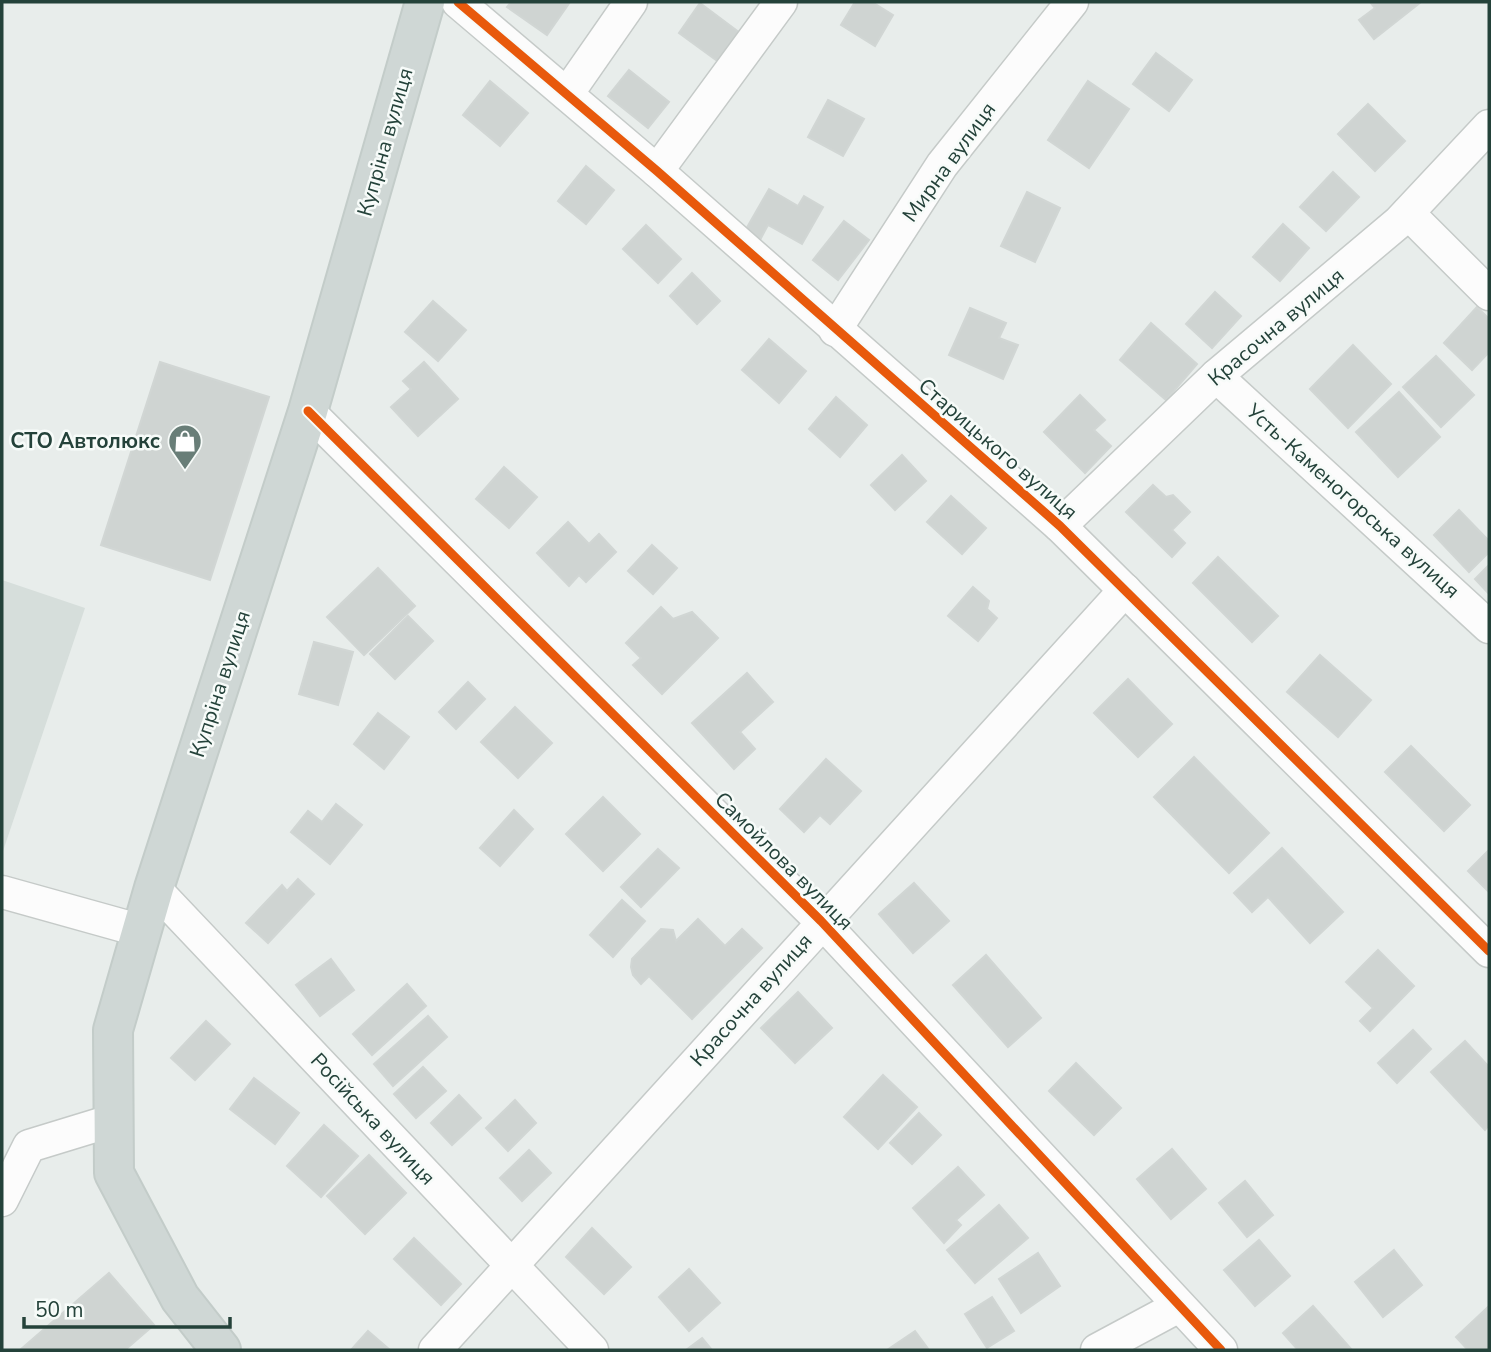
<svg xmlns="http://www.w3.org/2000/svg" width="1491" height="1352" viewBox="0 0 1491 1352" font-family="'Nunito Sans',sans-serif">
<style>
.built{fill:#d6dedb}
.building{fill:#cfd4d2;stroke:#d1d6d4;stroke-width:2}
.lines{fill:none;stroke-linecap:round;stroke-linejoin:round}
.minor-casing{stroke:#c5cac8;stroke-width:35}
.major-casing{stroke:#c3ccc9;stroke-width:42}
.minor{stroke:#fcfcfc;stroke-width:32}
.major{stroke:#cfd7d5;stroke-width:38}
.cycleway-casing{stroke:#f7fbf9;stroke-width:13}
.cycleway{stroke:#e8590c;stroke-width:9}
.labels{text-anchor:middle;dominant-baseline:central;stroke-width:5;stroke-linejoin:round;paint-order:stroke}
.street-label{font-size:21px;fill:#24423a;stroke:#f7fbf9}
.poi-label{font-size:21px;font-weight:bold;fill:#24423a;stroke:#f7fbf9;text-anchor:end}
</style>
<rect width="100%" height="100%" fill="#e8edeb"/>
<polygon class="built" points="2,580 85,608 2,854"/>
<g class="building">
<polygon points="511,2 570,2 547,35 507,7"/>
<polygon points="855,2 872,2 893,15 875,46 841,25"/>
<polygon points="1370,2 1421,2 1374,39 1359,20 1375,8"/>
<polygon points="700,3 744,36 723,65 679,33"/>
<polygon points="1156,53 1192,80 1169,111 1133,84"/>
<polygon points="629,70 669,102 648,128 608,96"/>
<polygon points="490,81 528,113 500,146 463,115"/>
<polygon points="1088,81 1129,109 1089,168 1048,140"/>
<polygon points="828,100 864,119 843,156 808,137"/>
<polygon points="1368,104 1405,141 1375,171 1338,134"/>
<polygon points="586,166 614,190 586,224 558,201"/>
<polygon points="1333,172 1359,197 1326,231 1300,207"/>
<polygon points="769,189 798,206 804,196 823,207 802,244 768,225 760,240 745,231"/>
<polygon points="1027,192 1060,208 1035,262 1001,246"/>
<polygon points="844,221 869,240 838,280 813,260"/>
<polygon points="1283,224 1309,248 1280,281 1253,257"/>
<polygon points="646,225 681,259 658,283 623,249"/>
<polygon points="692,273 720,301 697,324 670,296"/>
<polygon points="1215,292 1241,316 1212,348 1186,324"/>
<polygon points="433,301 466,330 438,361 405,332"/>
<polygon points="1477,307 1489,319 1489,352 1472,370 1444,343"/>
<polygon points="970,308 1006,323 999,338 1018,345 1003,379 949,355"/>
<polygon points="1151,323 1197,364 1166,400 1120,360"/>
<polygon points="769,339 806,371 779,403 742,370"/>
<polygon points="1353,345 1391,384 1348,428 1310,389"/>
<polygon points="1436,356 1474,395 1441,427 1403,387"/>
<polygon points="160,362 269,397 210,580 101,545"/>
<polygon points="424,362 458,399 418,436 391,407 411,389 403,381"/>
<polygon points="1399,392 1440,437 1398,477 1356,432"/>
<polygon points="1080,395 1105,420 1094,430 1111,446 1085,473 1044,432"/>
<polygon points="836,397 867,425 840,457 809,429"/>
<polygon points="902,455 926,481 895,510 871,485"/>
<polygon points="504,467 537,497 509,528 476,499"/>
<polygon points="1153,485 1166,497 1173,495 1190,512 1172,530 1185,543 1172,557 1126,512"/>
<polygon points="951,496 986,528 962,554 927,522"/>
<polygon points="1459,510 1489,541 1489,552 1469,572 1434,535"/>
<polygon points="568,522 589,544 599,534 616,552 586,582 579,575 569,586 537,553"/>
<polygon points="652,545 677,568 653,594 628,571"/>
<polygon points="1218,557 1278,616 1252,642 1193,583"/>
<polygon points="1489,565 1489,594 1475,579"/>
<polygon points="378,568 415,606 364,655 327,617"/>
<polygon points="973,587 989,601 987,609 997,618 978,641 948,616"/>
<polygon points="661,607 673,619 692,612 718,638 662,694 633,665 641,658 626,643"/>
<polygon points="408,616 433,641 395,679 370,654"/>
<polygon points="314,642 353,652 338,705 299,694"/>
<polygon points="1320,655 1371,700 1338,737 1287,692"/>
<polygon points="747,673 773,702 740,732 755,749 734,769 692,723"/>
<polygon points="1128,679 1172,724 1138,757 1094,713"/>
<polygon points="468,682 485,699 456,729 439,712"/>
<polygon points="515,707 552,743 518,778 481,742"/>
<polygon points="378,713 409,737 384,769 354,744"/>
<polygon points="1411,746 1470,805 1444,831 1385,772"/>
<polygon points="1194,757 1269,833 1229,873 1154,797"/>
<polygon points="826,759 861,791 830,824 820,815 804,832 780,809"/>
<polygon points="603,797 640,834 603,871 566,834"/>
<polygon points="336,804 362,825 330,864 291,832 308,811 322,822"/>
<polygon points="514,810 533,829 500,866 480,848"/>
<polygon points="1282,848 1343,912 1310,943 1268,897 1252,912 1234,893"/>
<polygon points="658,849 679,868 641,907 621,887"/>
<polygon points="1489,850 1489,892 1468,871"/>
<polygon points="298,879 314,894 268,943 246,923 282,885 287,891"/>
<polygon points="914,883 949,921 913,953 879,914"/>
<polygon points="622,900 645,921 613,957 590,935"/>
<polygon points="698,919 725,946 742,929 762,948 692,1019 649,976 641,984 633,975 631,967 632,959 661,929 673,930 676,941"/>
<polygon points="1378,950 1414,986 1370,1031 1360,1021 1373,1008 1346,982"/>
<polygon points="986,955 1041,1018 1008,1047 953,985"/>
<polygon points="331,959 354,990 320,1016 296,985"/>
<polygon points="407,984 426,1006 372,1055 353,1034"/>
<polygon points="798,992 832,1028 795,1063 761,1028"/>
<polygon points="428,1016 447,1037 393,1086 374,1064"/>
<polygon points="206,1021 230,1044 195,1080 171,1058"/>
<polygon points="1413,1030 1431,1049 1397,1083 1378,1063"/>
<polygon points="1465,1041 1489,1067 1489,1125 1485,1130 1431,1072"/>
<polygon points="1076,1063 1121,1108 1094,1135 1049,1091"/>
<polygon points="423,1067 446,1091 416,1118 394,1094"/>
<polygon points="883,1075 917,1107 878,1149 844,1117"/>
<polygon points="254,1078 299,1113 275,1144 230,1109"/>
<polygon points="459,1095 481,1118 452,1145 431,1123"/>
<polygon points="515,1100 536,1123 508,1151 486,1128"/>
<polygon points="919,1113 941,1135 912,1164 890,1143"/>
<polygon points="324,1125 358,1156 321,1197 287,1166"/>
<polygon points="1172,1149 1206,1189 1171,1219 1137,1179"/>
<polygon points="529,1150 551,1173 522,1201 500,1178"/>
<polygon points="369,1155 406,1193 365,1234 327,1196"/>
<polygon points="958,1167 984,1195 956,1220 961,1225 944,1243 913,1208"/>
<polygon points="1245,1181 1273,1215 1247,1237 1219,1203"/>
<polygon points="999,1205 1028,1238 975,1283 947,1250"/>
<polygon points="592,1228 631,1267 604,1294 566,1257"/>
<polygon points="414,1238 461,1284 441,1305 394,1259"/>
<polygon points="1259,1240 1290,1276 1255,1306 1224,1270"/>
<polygon points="1394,1250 1422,1285 1383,1317 1355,1282"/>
<polygon points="1038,1253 1060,1286 1021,1313 999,1279"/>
<polygon points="689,1269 720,1303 689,1331 659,1297"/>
<polygon points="109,1273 154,1325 125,1350 20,1350"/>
<polygon points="992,1297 1014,1331 987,1348 965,1314"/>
<polygon points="1313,1306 1352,1350 1298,1350 1283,1333"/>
<polygon points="1489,1306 1489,1350 1468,1350 1456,1337"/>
<polygon points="368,1331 390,1350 351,1350"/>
<polygon points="915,1331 929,1350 887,1350"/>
<polygon points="702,1338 712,1350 686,1350"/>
</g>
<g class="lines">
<g class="minor-casing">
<g id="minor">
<polyline points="458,2 657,171 1060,526 1489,951"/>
<polyline points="567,94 631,2"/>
<polyline points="657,171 781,2"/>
<polyline points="1408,213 1489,294"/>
<polyline points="835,330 942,165 1072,2"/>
<polyline points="1216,376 1489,627"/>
<polyline points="308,411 821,921 1221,1350"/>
<polyline points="1060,526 1216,376 1399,222 1489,126"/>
<polyline points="154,888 592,1350"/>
<polyline points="2,892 142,931"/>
<polyline points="2,1200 29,1146 114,1120"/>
<polyline points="435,1350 1125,590"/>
<polyline points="1097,1350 1179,1306"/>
</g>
</g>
<g class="major-casing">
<polyline id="major" points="221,1350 180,1298 114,1173 113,1030 154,888 308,411 425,2"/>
</g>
<use href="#minor" class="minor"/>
<use href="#major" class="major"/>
<g class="cycleway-casing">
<g id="cycleway">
<polyline points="458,2 657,171 1060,526 1489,951"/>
<polyline points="308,411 821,921 1221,1350"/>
</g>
</g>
<use href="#cycleway" class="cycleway"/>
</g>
<defs>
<g id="shop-pin" transform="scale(1.75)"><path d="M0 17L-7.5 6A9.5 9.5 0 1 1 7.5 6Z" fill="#697e78" stroke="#f7fbf9"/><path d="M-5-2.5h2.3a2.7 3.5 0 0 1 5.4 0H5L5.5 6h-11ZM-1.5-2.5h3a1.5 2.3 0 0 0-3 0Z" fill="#fff"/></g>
</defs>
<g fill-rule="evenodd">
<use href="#shop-pin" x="185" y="441"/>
</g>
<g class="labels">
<g class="street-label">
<text transform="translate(385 142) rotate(-74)">Купріна вулиця</text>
<text transform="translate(949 162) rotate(-54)">Мирна вулиця</text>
<text transform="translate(1276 327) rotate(-40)">Красочна вулиця</text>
<text transform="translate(998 449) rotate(41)">Старицького вулиця</text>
<text transform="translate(1353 501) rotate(42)">Усть-Каменогорська вулиця</text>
<text transform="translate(220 684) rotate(-72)">Купріна вулиця</text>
<text transform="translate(784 861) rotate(45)">Самойлова вулиця</text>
<text transform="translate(751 1000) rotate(-48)">Красочна вулиця</text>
<text transform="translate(373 1119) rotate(47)">Російська вулиця</text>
</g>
<g class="poi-label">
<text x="160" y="441">СТО Автолюкс</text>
</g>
</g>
<rect width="1491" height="1352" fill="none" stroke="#24423a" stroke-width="7"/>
<path d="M24 1317v10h206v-10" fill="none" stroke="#24423a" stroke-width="3.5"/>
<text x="35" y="1317" font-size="21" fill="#24423a" stroke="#f7fbf9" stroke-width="5" paint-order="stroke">50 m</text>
</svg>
